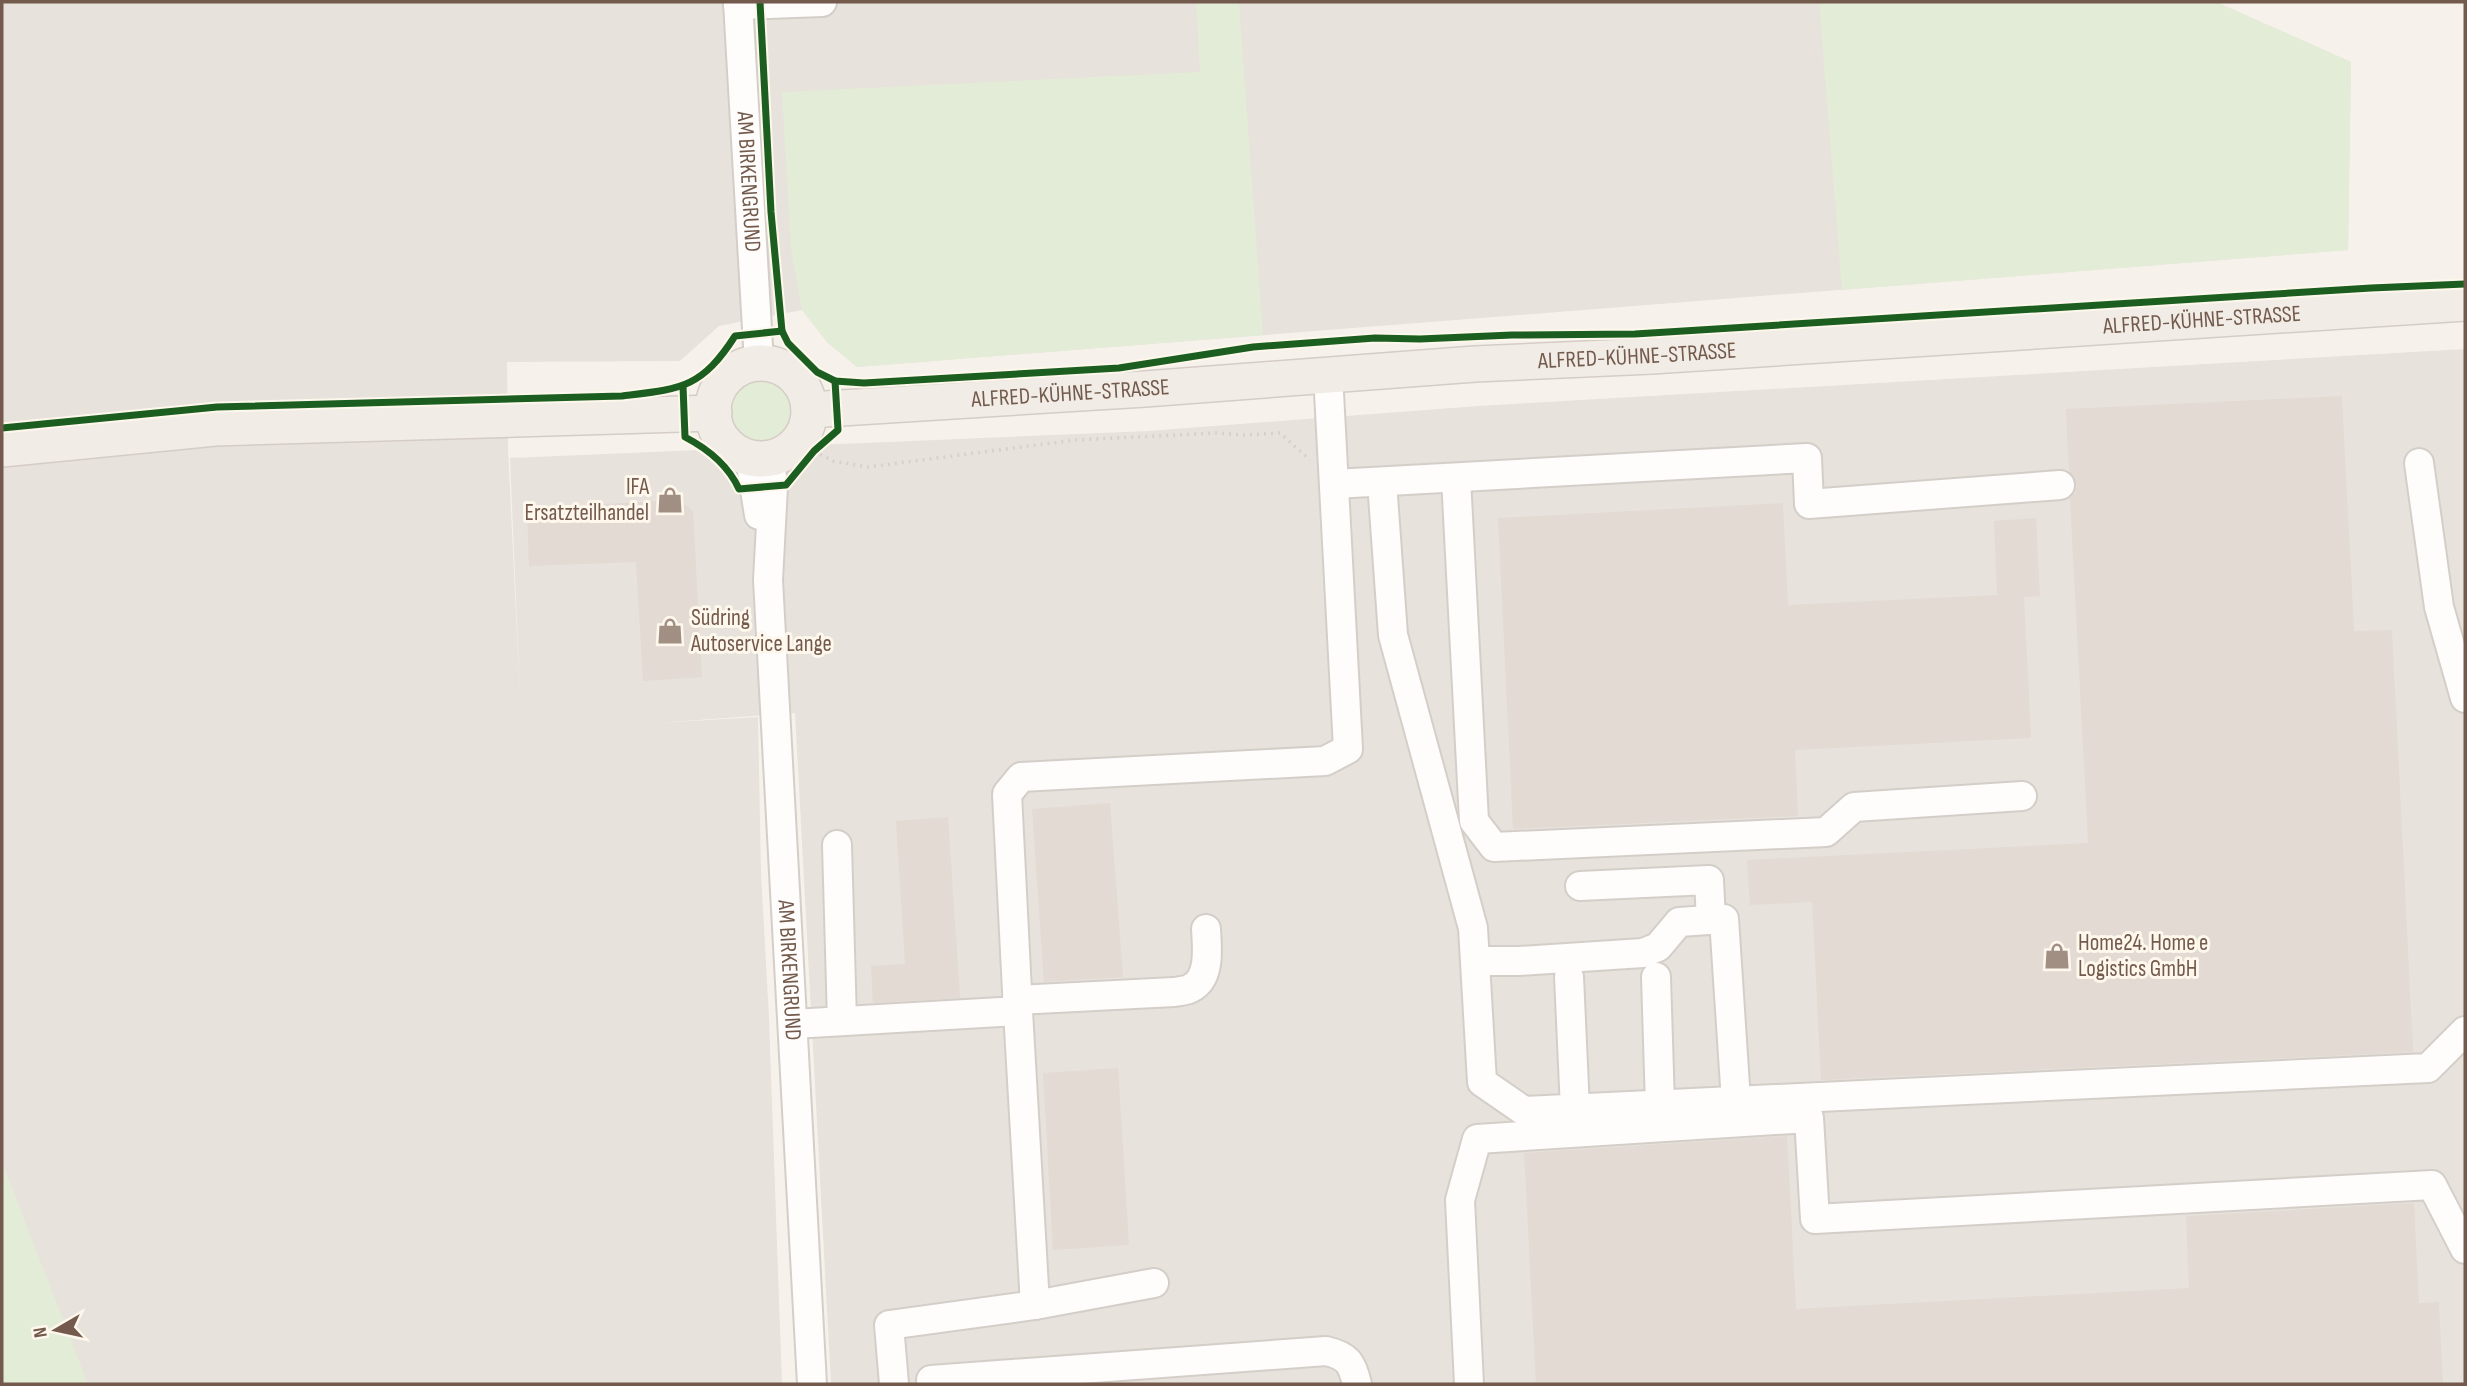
<svg xmlns="http://www.w3.org/2000/svg" width="2467" height="1386" viewBox="0 0 2467 1386" font-family="'Sofia Sans Condensed',sans-serif">
<style>
.industrial{fill:#e8e2dc}
.green{fill:#e3ecd6}
.building{fill:#e2dad3}
.lines{fill:none;stroke-linecap:round;stroke-linejoin:round}
.minor-casing{stroke:#d4cec8;stroke-width:32}
.major-casing{stroke:#d5ccc6;stroke-width:38}
.path{stroke:#d8d0cb;stroke-width:3.5;stroke-dasharray:2 5;stroke-linecap:butt}
.minor{stroke:#fefdfc;stroke-width:28}
.major{stroke:#f1ede6;stroke-width:35}
.cycleway-casing{stroke:#fef7ec;stroke-width:11}
.cycleway{stroke:#1b5e20;stroke-width:7}
.labels{text-anchor:middle;dominant-baseline:central;stroke-width:6;stroke-linejoin:round;paint-order:stroke}
.street-label{font-size:23px;fill:#735a4c;stroke:#fef7ec}
.poi-label{font-size:23px;fill:#735a4c;stroke:#fef7ec;text-anchor:start}
</style>
<rect width="100%" height="100%" fill="#f6f2eb"/>
<polygon class="industrial" points="2,2 2216,2 2351,62 2348,250 857,367 828,343 802,310 719,326 680,361 507,362 508,447 520,697 510,458 1148,431 1478,406 2465,349 2465,1384 831,1384 795,713 657,723 758,717 761,872 769,1018 782,1384 2,1384"/>
<g class="green">
<polygon points="1196,2 1239,2 1263,335 857,367 828,343 802,310 791,250 782,92 1200,72"/>
<polygon points="1819,2 2216,2 2351,62 2348,250 1842,290"/>
<circle cx="760" cy="411" r="38"/>
<polygon points="2,1162 88,1384 2,1384"/>
</g>
<g class="building">
<polygon points="2342,396 2354,631 2392,630 2413,1052 1821,1080 1812,902 1750,905 1747,860 2088,843 2070,498 2075,492 2077,484 2074,476 2069,472 2066,409"/>
<polygon points="680,500 693,512 702,677 643,681 636,562 529,566 527,508"/>
<polygon points="1783,503 1788,605 1997,595 1994,521 2036,518 2040,596 2024,597 2031,738 1795,750 1798,816 1513,829 1498,518"/>
<polygon points="1110,803 1123,977 1044,982 1032,809"/>
<polygon points="948,817 960,998 873,1003 871,966 905,964 896,821"/>
<polygon points="1118,1068 1129,1245 1053,1250 1043,1073"/>
<polygon points="1787,1136 1796,1309 2189,1288 2186,1216 2414,1203 2419,1303 2439,1302 2443,1384 1536,1384 1524,1153"/>
</g>
<g class="lines">
<g class="minor-casing">
<g id="minor">
<path id="s1" d="M738 2 759 363"/>
<polyline points="738,5 822,2"/>
<polyline points="750,458 759,515"/>
<path id="s2" d="M770 458 773 487 768 580 812 1384"/>
<polyline points="2419,463 2439,607 2465,698"/>
<polyline points="1456,478 1474,821 1494,847 1826,832 1854,807 2022,796"/>
<polyline points="1382,482 1393,635 1473,928 1482,1082 1524,1111 2428,1068 2465,1031"/>
<polyline points="1334,484 1807,458 1809,504 2060,485"/>
<polyline points="837,845 842,1021"/>
<polyline points="1580,886 1709,880 1711,920"/>
<polyline points="1476,961 1519,961 1643,953 1658,947 1679,922 1724,919 1736,1101"/>
<polyline points="1569,977 1575,1109"/>
<polyline points="1656,977 1660,1105"/>
<path d="M1017 1000 1174 992C1179 991 1187 991 1191 988 1211 978 1207 947 1206 929"/>
<polyline points="1018,1011 1035,1305"/>
<polyline points="793,1024 1018,1011 1007,794 1021,777 1325,761 1348,749 1328,374"/>
<polyline points="894,1384 889,1325 1035,1305 1154,1283"/>
<path d="M931 1384V1380L1326 1351C1348 1356 1352 1363 1357 1384"/>
<polyline points="1469,1384 1460,1200 1477,1139 1809,1118 1815,1219 2432,1185 2465,1249"/>
</g>
</g>
<g class="major-casing">
<g id="major">
<circle cx="761" cy="411" r="48"/>
<path id="s3" d="M809 410 1145 389 1475 364 1652 356 2465 303"/>
<polyline points="2,449 215,428 714,413"/>
</g>
</g>
<polyline class="path" points="814,451 833,461 868,467 1075,440 1217,433 1244,435 1280,433 1310,460"/>
<use href="#minor" class="minor"/>
<use href="#major" class="major"/>
<g class="cycleway-casing">
<g id="cycleway">
<polyline points="760,2 771,212 782,331 788,343 817,372 835,381 864,383 1119,368 1253,347 1375,338 1420,339 1512,335 1635,334 2371,288 2465,284"/>
<path d="M683 386 685 437C708 449 728 465 739 489L786 485 814 451 838 430 835 381"/>
<path d="M2 428 217 407 622 396C680 389 701 389 735 336L782 331"/>
</g>
</g>
<use href="#cycleway" class="cycleway"/>
</g>
<defs>
<g id="shop-bare" transform="scale(2.1)"><path d="M-5-2.5h2.3a2.7 3.5 0 0 1 5.4 0H5L5.5 6h-11ZM-1.5-2.5h3a1.5 2.3 0 0 0-3 0Z" fill="#a18f84" stroke="#fef7ec" stroke-width="2.5" paint-order="stroke"/></g>
</defs>
<g fill-rule="evenodd">
<use href="#shop-bare" x="670" y="500"/>
<use href="#shop-bare" x="670" y="631"/>
<use href="#shop-bare" x="2057" y="956"/>
</g>
<g class="labels">
<g class="street-label">
<text stroke="none"><textPath href="#s1" startOffset="180">AM BIRKENGRUND</textPath></text>
<text stroke="none"><textPath href="#s3" startOffset="1396">ALFRED-KÜHNE-STRASSE</textPath></text>
<text stroke="none"><textPath href="#s3" startOffset="830">ALFRED-KÜHNE-STRASSE</textPath></text>
<text stroke="none"><textPath href="#s3" startOffset="262">ALFRED-KÜHNE-STRASSE</textPath></text>
<text stroke="none"><textPath href="#s2" startOffset="513">AM BIRKENGRUND</textPath></text>
</g>
<g class="poi-label">
<text x="649" y="487" text-anchor="end">IFA<tspan x="649" dy="26">Ersatzteilhandel</tspan></text>
<text x="691" y="618">Südring<tspan x="691" dy="26">Autoservice Lange</tspan></text>
<text x="2078" y="943">Home24. Home e<tspan x="2078" dy="26">Logistics GmbH</tspan></text>
</g>
</g>
<rect width="2467" height="1386" fill="none" stroke="#735a4c" stroke-width="7"/>
<g transform="translate(56 1330) rotate(261)" stroke="#fef7ec" stroke-width="5" paint-order="stroke">
<path d="M0-5L12 26L0 18L-12 26Z" fill="#735a4c"/>
<text y="-10" font-size="19" font-weight="bold" text-anchor="middle" fill="#735a4c">N</text>
</g>
</svg>
